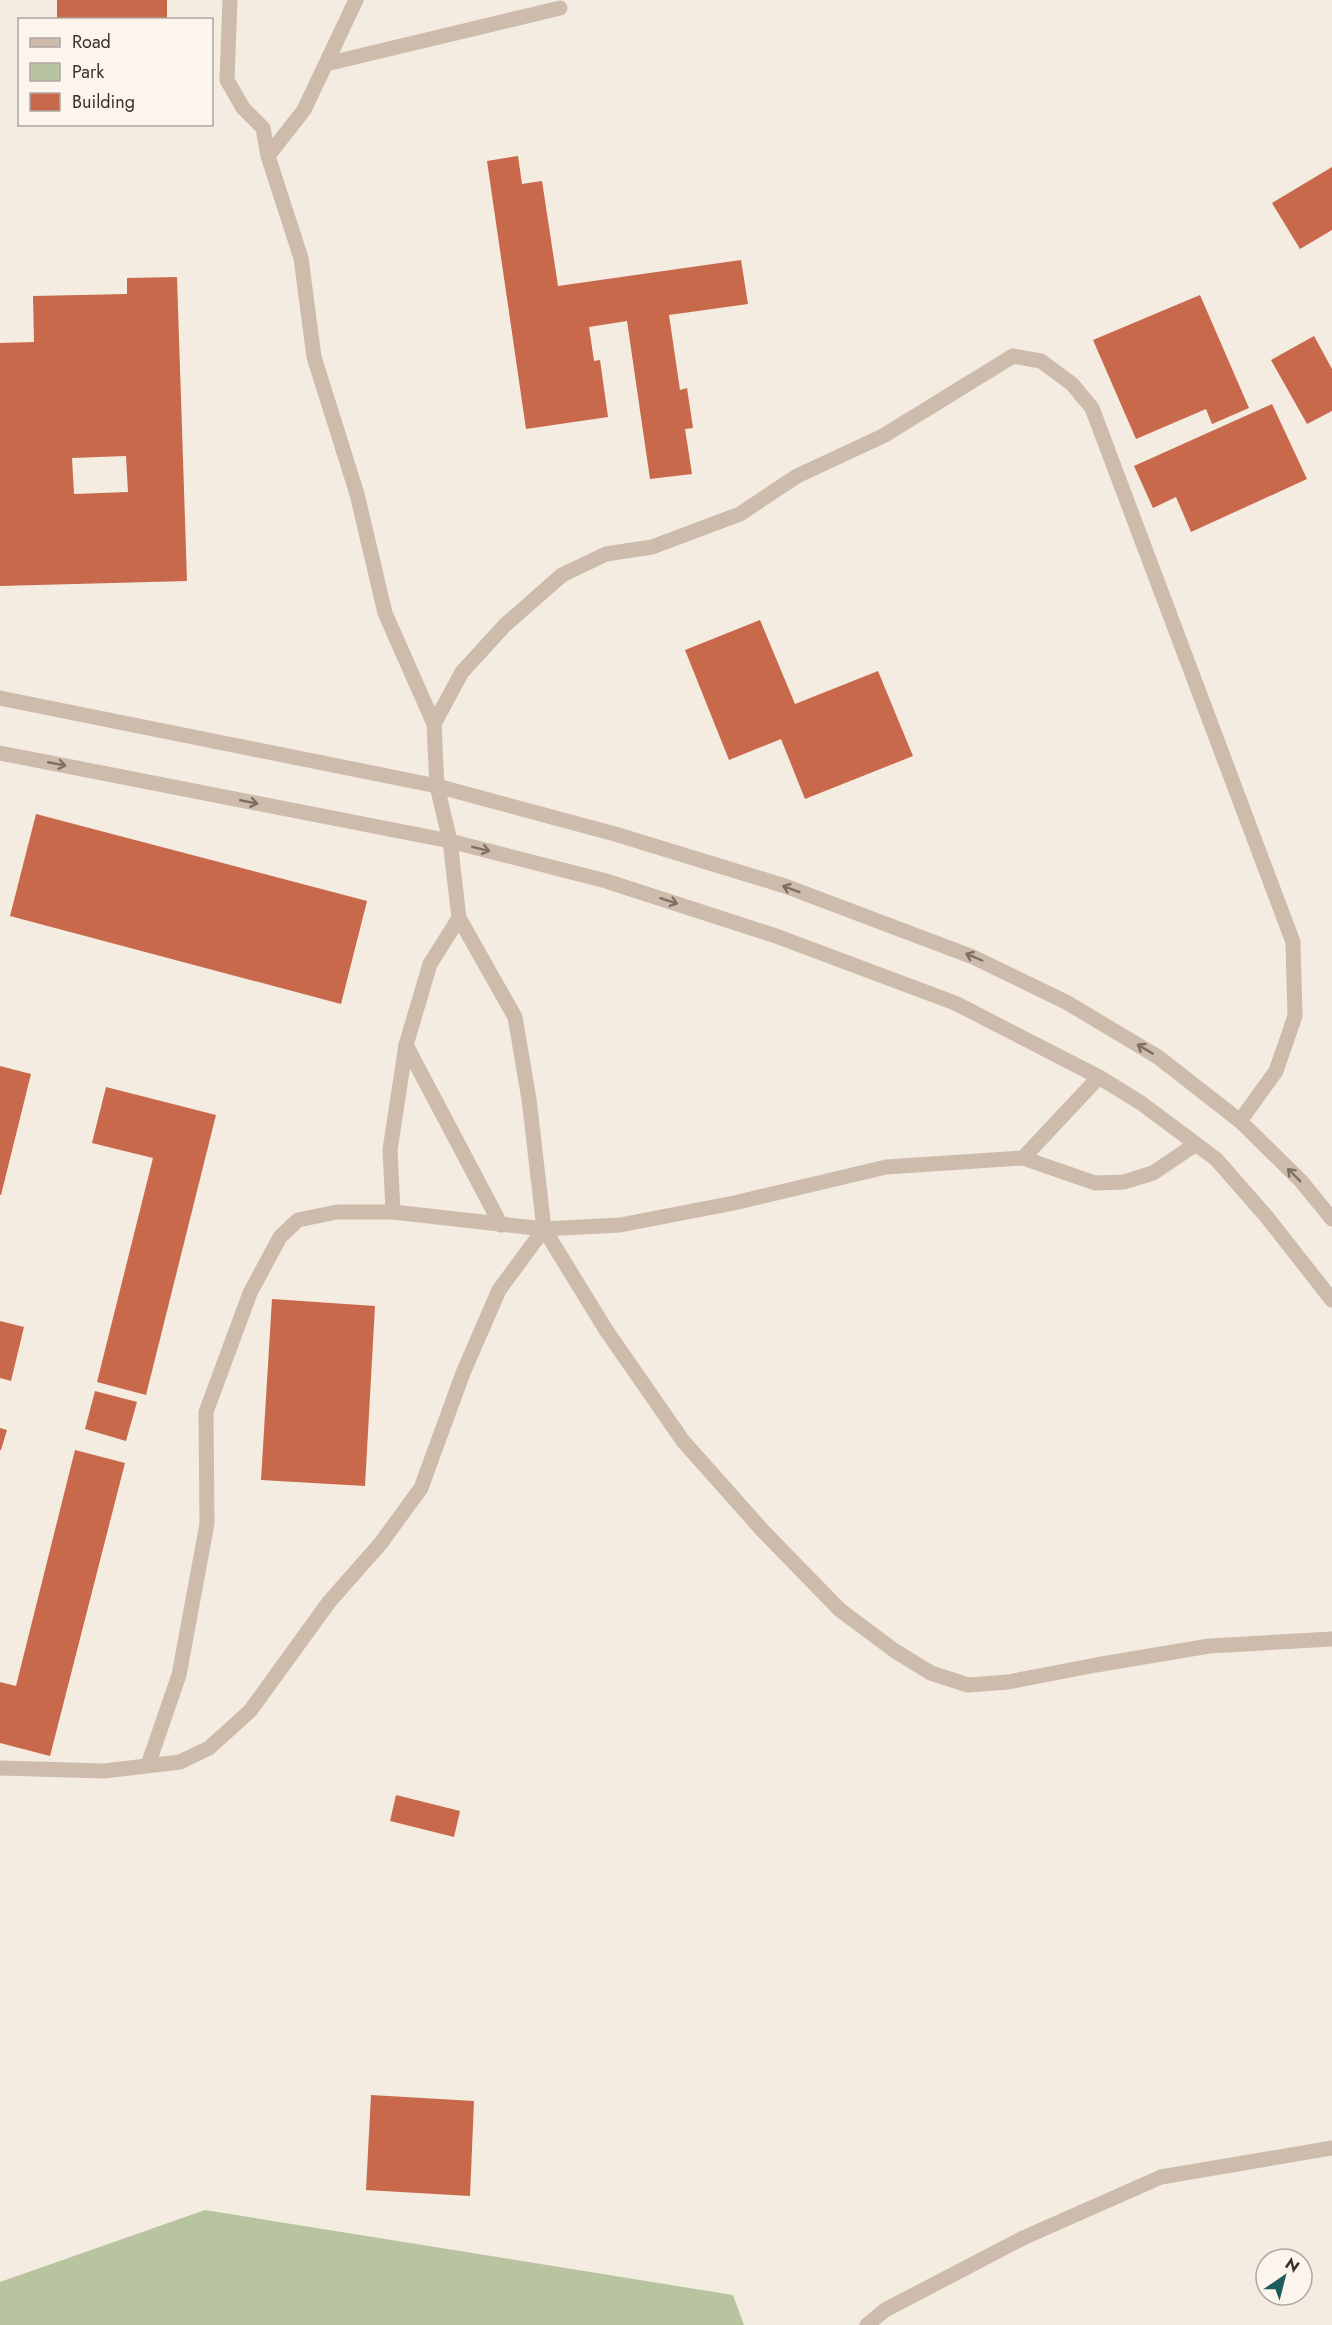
<svg xmlns="http://www.w3.org/2000/svg" width="1332" height="2325" viewBox="0 0 1332 2325" font-family="Jost,sans-serif">
<style>
.green{fill:#b8c4a0}
.building{fill:#c8694b;fill-rule:evenodd}
.lines{fill:none;stroke-linecap:round;stroke-linejoin:round}
.minor{stroke:#cdbbac;stroke-width:15}
.oneway{stroke:#7d6f65}
</style>
<rect width="100%" height="100%" fill="#f4ebe1"/>
<polygon class="green" points="205,2210 733,2295 744,2325 0,2325 0,2282"/>
<g class="building">
<rect x="57" y="0" width="110" height="20"/>
<polygon points="518,156 522,184 542,181 558,286 741,260 748,304 669,315 680,390 687,388 693,428 685,429 692,474 650,479 627,321 589,327 594,361 600,360 608,417 526,429 487,161"/>
<polygon points="1332,167 1332,230 1300,249 1272,203"/>
<path d="M177 277 187 581 0 586V343L34 342 33 296 127 294V278ZM126 456 128 492 74 494 72 458Z"/>
<polygon points="1200,295 1249,408 1212,424 1206,409 1136,439 1093,340"/>
<polygon points="1314,336 1332,369 1332,411 1307,424 1271,360"/>
<polygon points="1272,404 1307,479 1191,532 1176,497 1153,508 1134,466"/>
<polygon points="760,620 795,704 878,671 913,756 805,799 781,739 729,760 685,650"/>
<polygon points="36,814 367,901 341,1004 10,916"/>
<polygon points="0,1066 31,1074 1,1195 0,1195"/>
<polygon points="106,1087 216,1115 146,1395 97,1382 153,1158 92,1143"/>
<polygon points="272,1299 375,1306 365,1486 261,1480"/>
<polygon points="0,1321 24,1327 11,1381 0,1378"/>
<polygon points="95,1391 137,1402 126,1441 85,1429"/>
<polygon points="0,1428 7,1430 1,1450 0,1450"/>
<polygon points="75,1450 125,1463 50,1756 0,1743 0,1682 16,1686"/>
<polygon points="396,1795 460,1811 454,1837 390,1821"/>
<polygon points="371,2095 474,2101 470,2196 366,2190"/>
</g>
<g class="lines">
<g class="minor">
<polyline points="230,0 227,80 243,108 263,128 268,156"/>
<polyline points="356,0 304,110 268,156 301,258 314,357 357,494 385,613 434,724"/>
<polyline points="326,64 560,8"/>
<polyline points="0,698 437,786 615,834 785,886 973,957 1066,1002 1158,1057 1240,1121 1301,1181 1332,1219"/>
<polyline points="0,753 450,841 606,881 776,936 955,1003 1099,1077 1141,1103 1216,1159 1266,1216 1332,1300"/>
<polyline points="406,1045 501,1225"/>
<polyline points="1240,1121 1276,1071 1295,1016 1293,942 1092,408 1072,384 1041,361 1013,356 883,436 797,476 740,514 652,547 606,554 562,575 505,625 462,672 434,724 437,786 450,841 459,918 515,1017 529,1099 544,1229 606,1330 683,1441 763,1531 840,1610 895,1651 931,1673 968,1685 1008,1682 1096,1665 1209,1646 1332,1639"/>
<polyline points="1023,1158 1099,1077"/>
<polyline points="393,1212 390,1150 406,1045 430,964 459,918"/>
<polyline points="148,1765 179,1675 207,1524 206,1412 250,1293 280,1237 298,1220 337,1212 393,1212 544,1229 620,1225 734,1203 886,1167 1023,1158 1095,1183 1124,1182 1153,1173 1196,1144"/>
<polyline points="0,1768 104,1771 180,1762 209,1748 250,1711 329,1602 381,1543 421,1488 463,1373 499,1290 544,1229"/>
<polyline points="867,2325 885,2310 1023,2238 1161,2177 1332,2148"/>
</g>
</g>
<defs><path id="oneway-shaft" d="M-6 0H5M1.5-3L5.5 0L1.5 3" fill="none" stroke-width="1.6" stroke-linecap="round" stroke-linejoin="round" transform="scale(1.5)"/></defs>
<g class="oneway">
<use href="#oneway-shaft" transform="translate(57 764) rotate(11)"/>
<use href="#oneway-shaft" transform="translate(249 802) rotate(11)"/>
<use href="#oneway-shaft" transform="translate(481 849) rotate(14)"/>
<use href="#oneway-shaft" transform="translate(791 889) rotate(-160)"/>
<use href="#oneway-shaft" transform="translate(669 901) rotate(18)"/>
<use href="#oneway-shaft" transform="translate(974 957) rotate(-157)"/>
<use href="#oneway-shaft" transform="translate(1145 1049) rotate(-149)"/>
<use href="#oneway-shaft" transform="translate(1294 1175) rotate(-135)"/>
</g>
<rect x="18" y="18" width="195" height="108" fill="#fbf5ee" stroke="#aea6a0" stroke-width="1.5"/>
<rect x="30" y="38" width="30" height="9" fill="#cdbbac" stroke="#aea6a0" stroke-width="1.5"/>
<text x="72" y="48" font-size="18" fill="#3b302b">Road</text>
<rect x="30" y="63" width="30" height="18" fill="#b8c4a0" stroke="#aea6a0" stroke-width="1.5"/>
<text x="72" y="78" font-size="18" fill="#3b302b">Park</text>
<rect x="30" y="93" width="30" height="18" fill="#c8694b" stroke="#aea6a0" stroke-width="1.5"/>
<text x="72" y="108" font-size="18" fill="#3b302b">Building</text>
<g transform="translate(1284 2277) rotate(35)"><circle r="28" fill="#fbf5ee" stroke="#aea6a0" stroke-width="1.5"/>
<path d="M0-4.5L10 22L0 15L-10 22Z" fill="#1f5a5e"/>
<text y="-9" font-size="16" font-weight="bold" text-anchor="middle" fill="#3b302b">N</text>
</g>
</svg>
